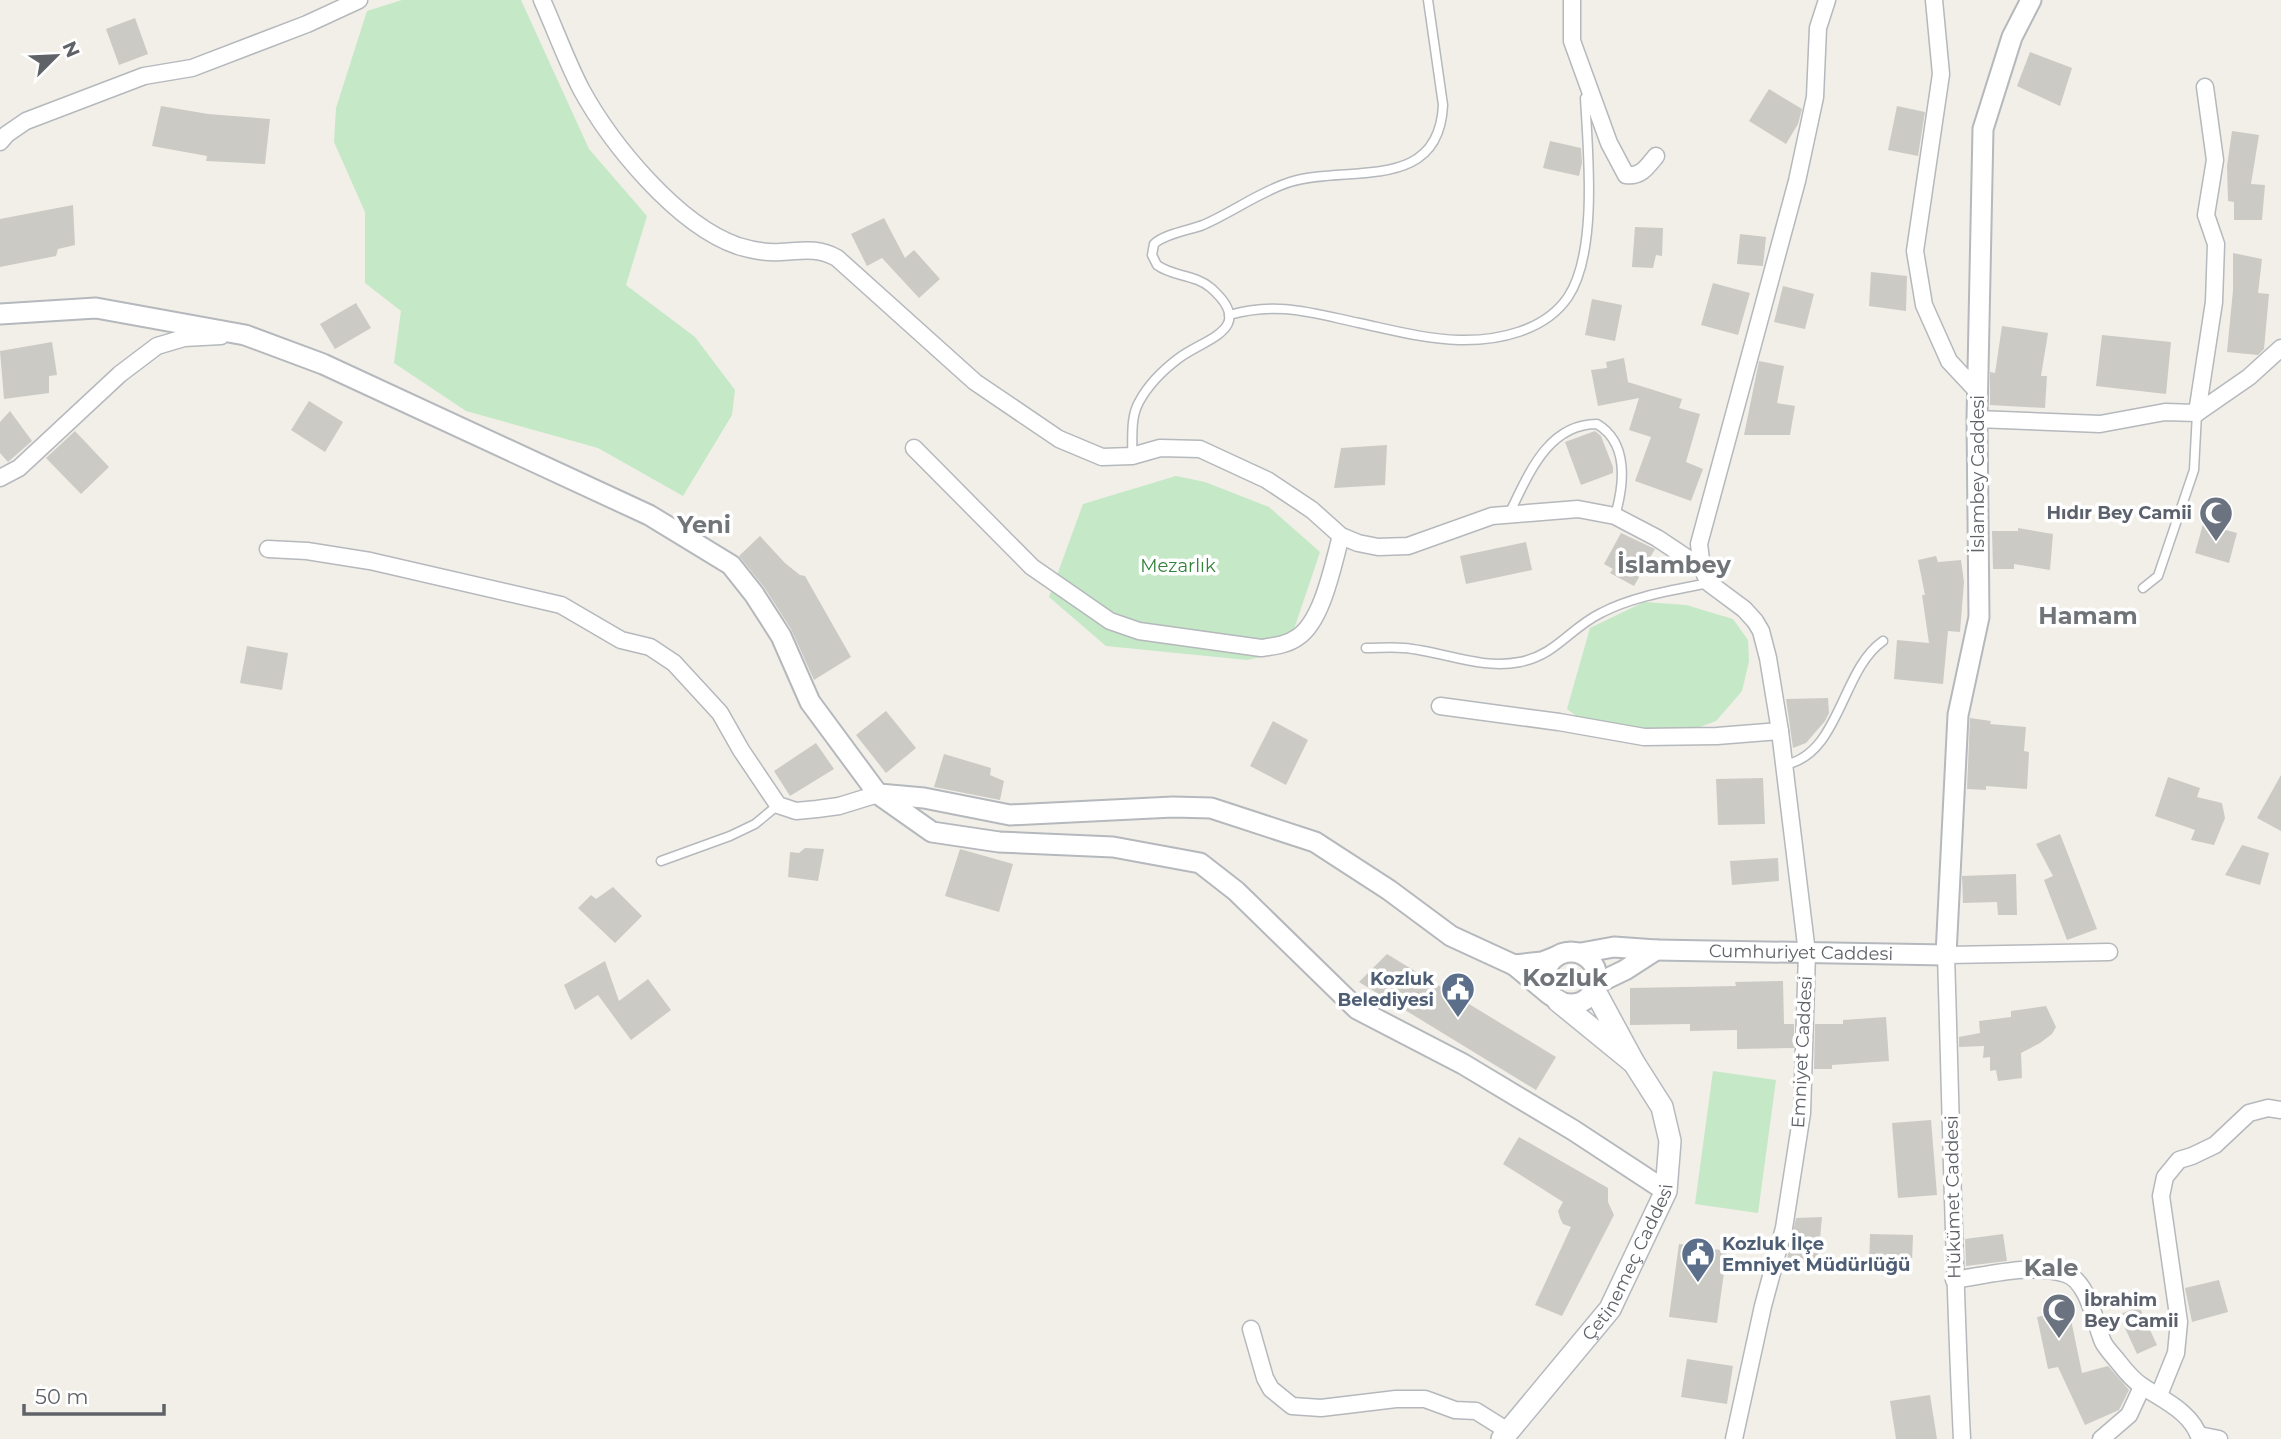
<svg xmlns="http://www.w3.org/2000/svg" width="2281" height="1439" viewBox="0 0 2281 1439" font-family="Montserrat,sans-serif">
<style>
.green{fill:#c5e8c6}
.building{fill:#cccac5}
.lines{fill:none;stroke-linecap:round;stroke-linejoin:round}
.service-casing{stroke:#b5b8bc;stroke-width:11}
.minor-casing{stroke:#b5b8bc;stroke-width:19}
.tertiary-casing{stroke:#b5b8bc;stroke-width:23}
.secondary-casing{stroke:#b6babf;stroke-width:24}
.service{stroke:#fff;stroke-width:8}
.minor{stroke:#fff;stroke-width:16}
.tertiary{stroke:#fff;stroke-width:19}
.secondary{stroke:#fff;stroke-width:21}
.labels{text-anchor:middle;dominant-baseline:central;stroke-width:7;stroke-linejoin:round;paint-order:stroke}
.street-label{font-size:18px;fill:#5f6368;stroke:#fff}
.worship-label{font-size:18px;font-weight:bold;fill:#5b616d;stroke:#fff;text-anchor:end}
.park-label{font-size:18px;fill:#33823a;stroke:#fff}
.service-label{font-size:18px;font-weight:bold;fill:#4e5e75;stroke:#fff;text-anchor:end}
.district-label{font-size:24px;font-weight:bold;fill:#70757a;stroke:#fff}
</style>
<rect width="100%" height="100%" fill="#f1efe8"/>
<g class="green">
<polygon points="402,0 521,0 589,149 647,216 626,285 695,337 735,390 732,415 683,496 598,448 466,411 394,363 401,311 365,283 365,212 334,142 336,108 367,11"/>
<polygon points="1176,476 1205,482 1269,507 1320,552 1289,644 1270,655 1247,660 1106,646 1049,597 1083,504"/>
<polygon points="1644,602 1686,605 1733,619 1748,640 1749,661 1742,691 1716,721 1694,729 1657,734 1584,722 1567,709 1590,628"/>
<polygon points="1713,1071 1776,1080 1758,1213 1695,1204"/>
</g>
<g class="building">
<polygon points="135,18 148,54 119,65 106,29"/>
<polygon points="2030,52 2072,68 2060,106 2017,86"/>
<polygon points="1769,89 1802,109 1798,124 1786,144 1749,121"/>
<polygon points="161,106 208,114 270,119 265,164 206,161 207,156 152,146"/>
<polygon points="1897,106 1925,112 1918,156 1888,150"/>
<polygon points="2232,131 2259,135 2251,184 2265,185 2262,220 2234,220 2234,202 2228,201 2227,166"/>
<polygon points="1550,141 1581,148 1582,163 1579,176 1543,168"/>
<polygon points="73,205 75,245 58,249 56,256 0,267 0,219"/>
<polygon points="884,218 905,258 914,250 940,279 919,298 882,258 867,266 851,234"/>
<polygon points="1635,227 1663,228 1662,256 1656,255 1653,268 1632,267"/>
<polygon points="1740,234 1766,237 1763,266 1737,264"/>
<polygon points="2233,253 2262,259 2258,293 2269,294 2264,349 2258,355 2227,352 2233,290"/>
<polygon points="1871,272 1907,276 1906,311 1869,306"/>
<polygon points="1713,283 1750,293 1738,335 1701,325"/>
<polygon points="1783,286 1814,294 1805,329 1774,322"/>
<polygon points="1592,299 1622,305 1615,341 1585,335"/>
<polygon points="356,303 371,328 335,349 320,324"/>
<polygon points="2002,326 2048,333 2041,376 2047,376 2045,408 1990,405 1990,372 1995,373"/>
<polygon points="2102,335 2171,342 2166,394 2096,386"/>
<polygon points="52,342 57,375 49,376 49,393 4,399 0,351"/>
<polygon points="1624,358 1628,382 1682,399 1679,408 1700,414 1686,462 1703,469 1691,501 1635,481 1651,437 1629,430 1639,398 1598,406 1591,370 1607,368 1606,362"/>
<polygon points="1759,361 1784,366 1777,403 1795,406 1790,435 1744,435"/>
<polygon points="309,401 343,422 325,452 291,430"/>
<polygon points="10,411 32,441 8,462 0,453 0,422"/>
<polygon points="75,431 109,467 81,494 46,458"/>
<polygon points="1595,431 1601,436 1613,467 1613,473 1581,485 1565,442"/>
<polygon points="1387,445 1385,485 1334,488 1341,448"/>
<polygon points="2203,524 2237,533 2229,563 2195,553"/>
<polygon points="2018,528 2053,534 2050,570 2014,564 2014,569 1993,569 1992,531 2018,531"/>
<polygon points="1621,533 1655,549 1634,586 1610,573 1613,569 1604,564"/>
<polygon points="760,536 785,563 800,575 805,576 851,657 814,680 791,629 764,587 739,556"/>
<polygon points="1526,542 1532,570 1466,584 1460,556"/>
<polygon points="1936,556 1938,562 1961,560 1964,582 1960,632 1948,631 1943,684 1894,679 1897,640 1929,643 1922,595 1925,595 1918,560"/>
<polygon points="247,646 288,653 282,690 240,683"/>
<polygon points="1828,698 1829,713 1825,721 1806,743 1793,748 1786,699"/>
<polygon points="886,711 916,748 886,773 856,735"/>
<polygon points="1970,718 1991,721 1990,724 2026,727 2024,751 2029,752 2027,789 1986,786 1986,790 1967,789"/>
<polygon points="1273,721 1308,740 1286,785 1250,766"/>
<polygon points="816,743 834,769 790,796 774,771"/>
<polygon points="944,754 991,768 990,775 1004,781 1000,800 934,787"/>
<polygon points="2281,775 2281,831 2257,818"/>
<polygon points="2168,777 2200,788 2197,797 2222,803 2225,818 2214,845 2191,840 2195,830 2155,816"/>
<polygon points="1763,778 1765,824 1718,825 1716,779"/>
<polygon points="2060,834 2097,929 2067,940 2044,880 2053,876 2036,844"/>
<polygon points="2242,845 2269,853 2260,885 2225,875"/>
<polygon points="805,848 824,849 818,881 788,877 790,852 799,853"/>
<polygon points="960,849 1013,864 999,912 945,896"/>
<polygon points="1778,858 1779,881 1732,885 1730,861"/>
<polygon points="2016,874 2017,915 1998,915 1997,902 1963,903 1962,876"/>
<polygon points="613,887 642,916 615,943 578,908 591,895 596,899"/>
<polygon points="1387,954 1556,1057 1536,1090 1359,982"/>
<polygon points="605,961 619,1001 648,979 671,1010 631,1040 598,995 575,1010 564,985"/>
<polygon points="1783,981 1784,1024 1794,1024 1794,1048 1737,1049 1737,1030 1690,1031 1690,1024 1630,1025 1630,988 1736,986 1735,982"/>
<polygon points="2046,1006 2056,1027 2052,1034 2040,1043 2021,1053 2022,1078 1998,1081 1996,1070 1990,1071 1990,1057 1983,1058 1984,1046 1959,1047 1959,1037 1980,1033 1979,1021 2011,1017 2011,1011"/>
<polygon points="1886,1017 1889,1061 1832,1065 1832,1069 1814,1069 1815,1024 1843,1024 1843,1020"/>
<polygon points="1931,1120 1937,1195 1898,1198 1892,1123"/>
<polygon points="1519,1137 1608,1188 1608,1202 1614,1215 1562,1316 1535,1305 1571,1227 1563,1224 1560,1218 1558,1211 1563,1202 1503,1164"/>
<polygon points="1822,1217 1818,1261 1786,1263 1796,1218"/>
<polygon points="1870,1234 1913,1235 1912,1263 1892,1262 1892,1268 1869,1267"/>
<polygon points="2003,1234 2007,1261 1966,1266 1965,1239"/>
<polygon points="1679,1244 1727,1251 1717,1323 1669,1317"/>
<polygon points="2219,1280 2228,1312 2192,1322 2185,1288"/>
<polygon points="2139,1306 2157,1345 2137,1354 2119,1315"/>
<polygon points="2069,1310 2082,1373 2108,1366 2129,1390 2119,1410 2085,1425 2058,1367 2048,1369 2037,1317"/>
<polygon points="1687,1359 1733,1366 1727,1404 1681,1397"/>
<polygon points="1930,1395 1937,1439 1896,1439 1890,1401"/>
</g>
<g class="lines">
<g class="service-casing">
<g id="service">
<path d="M1229 315C1277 301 1312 313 1359 323 1392 330 1425 339 1459 340 1498 341 1545 331 1568 297 1598 252 1588 151 1585 98L1590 92"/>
<path d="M1132 456C1133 438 1130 418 1139 402 1148 385 1163 370 1179 358 1206 338 1257 329 1211 288 1195 274 1173 277 1157 265L1152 255 1154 244C1164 234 1190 230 1203 225 1233 212 1259 192 1290 182 1347 164 1439 194 1443 105L1428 0"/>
<path d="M1509 514C1528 476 1547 424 1597 424 1629 443 1624 485 1615 516"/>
<polyline points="2143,588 2158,576 2194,470 2197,413"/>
<path d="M1366 648C1379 648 1392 647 1404 648 1442 651 1480 670 1520 662 1556 655 1570 628 1601 613 1633 596 1674 590 1709 583"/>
<path d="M1784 765C1840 755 1841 670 1883 641"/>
<polyline points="661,861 730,836 755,824 778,805"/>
</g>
</g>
<g class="minor-casing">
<g id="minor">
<path d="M542 0C555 29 566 60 581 89 611 144 677 225 738 246 751 250 766 253 780 252 802 251 817 247 837 258L975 382 1059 439 1102 457 1132 456 1160 448 1200 449 1267 480 1312 510 1341 536 1358 543 1378 547 1408 546 1492 516 1578 509 1615 516 1657 538 1702 568"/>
<path d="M1572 0V41L1609 143 1626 175C1641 177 1647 167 1656 156"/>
<polyline points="1934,0 1941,74 1915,251 1924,305 1949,361 1977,391"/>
<polyline points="0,142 7,134 26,121 144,76 192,68 307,24 359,0"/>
<polyline points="2197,413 2249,377 2281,348"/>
<polyline points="1977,419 2100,424 2165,412 2197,413 2214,302 2216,244 2206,215 2215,160 2205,87"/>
<path d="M914 448 1032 567 1110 621 1139 631 1261 648C1274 646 1287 645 1298 637 1323 620 1333 564 1341 536"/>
<polyline points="0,478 19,468 120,374 157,346 184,338 221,336"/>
<polyline points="268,549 307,551 370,561 561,605 621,640 650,647 674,663 720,713 741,750 778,805 796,811 817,809 839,806 878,794"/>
<polyline points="1440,706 1559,722 1644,737 1717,736 1780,731"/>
<path d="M1954 1280C1989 1275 2031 1263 2066 1274 2088 1281 2095 1323 2103 1342 2106 1348 2112 1354 2116 1359 2124 1369 2131 1379 2142 1386 2163 1400 2192 1412 2200 1439"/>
<polyline points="1251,1329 1265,1378 1271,1389 1292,1406 1321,1408 1396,1399 1425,1399 1455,1410 1476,1411 1508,1431"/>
<polyline points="2159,1395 2176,1353 2179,1322 2161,1196 2165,1177 2179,1160 2192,1156 2215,1145 2249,1113 2268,1108 2281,1110"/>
<polyline points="2199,1435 2219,1439"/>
<polyline points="1734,1439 1763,1306 1784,1228 1802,1113 1807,953 1780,731 1768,658 1761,631 1755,621 1744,609 1709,583 1702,568 1699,544 1797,181 1815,97 1818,28 1827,0"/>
<path d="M1962 1439C1954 1278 1951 1116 1946 955L2109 952"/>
<polyline points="2101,1439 2129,1415 2142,1387"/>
</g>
</g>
<g class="tertiary-casing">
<g id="tertiary">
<polyline points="0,314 96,308 245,335 323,364 649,515 731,565 754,594 781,636 810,702 878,794 932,832 999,842 1113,847 1200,863 1236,891 1357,1009 1463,1064 1573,1130 1666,1191"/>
<polyline points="879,794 924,798 1010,815 1173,807 1211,808 1315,842 1389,890 1451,936 1514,965"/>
<path id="s1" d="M1656 950 1946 955 1958 715 1979 617 1977 419 1983 129 2012 37 2031 0"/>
<circle cx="1571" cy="978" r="26"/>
<polyline points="1581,953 1614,947 1656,950 1625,970 1598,983"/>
<polyline points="1550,995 1514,965 1542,962 1555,957"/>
</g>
</g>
<g class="secondary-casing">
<g id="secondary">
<polyline points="1558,1001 1634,1063 1595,991"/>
<path id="s2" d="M1502 1439 1610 1309 1666 1191 1670 1141 1662 1107 1634 1063"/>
</g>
</g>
<use href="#service" class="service"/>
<use href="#minor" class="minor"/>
<use href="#tertiary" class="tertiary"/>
<use href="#secondary" class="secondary"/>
</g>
<defs>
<g id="mosque-pin" transform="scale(1.75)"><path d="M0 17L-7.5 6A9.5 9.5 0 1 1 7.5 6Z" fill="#6b7280" stroke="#fff"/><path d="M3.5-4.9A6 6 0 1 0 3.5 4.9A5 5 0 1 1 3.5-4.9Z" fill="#fff"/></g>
<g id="civic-pin" transform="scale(1.75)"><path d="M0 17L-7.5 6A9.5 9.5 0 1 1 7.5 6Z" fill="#5c6f8a" stroke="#fff"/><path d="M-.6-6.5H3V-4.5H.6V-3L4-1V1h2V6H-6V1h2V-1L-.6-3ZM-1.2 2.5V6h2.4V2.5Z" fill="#fff"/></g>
</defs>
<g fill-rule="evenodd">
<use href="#mosque-pin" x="2216" y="513"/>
<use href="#civic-pin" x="1458" y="989"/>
<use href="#civic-pin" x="1698" y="1254"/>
<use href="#mosque-pin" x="2059" y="1310"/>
</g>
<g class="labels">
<g class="street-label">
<text transform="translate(1978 474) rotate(-90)">İslambey Caddesi</text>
<text stroke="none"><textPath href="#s1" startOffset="145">Cumhuriyet Caddesi</textPath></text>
<text transform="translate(1802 1052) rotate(-87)">Emniyet Caddesi</text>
<text transform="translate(1953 1197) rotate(-91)">Hükümet Caddesi</text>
<text stroke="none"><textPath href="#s2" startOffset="219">Çetinemeç Caddesi</textPath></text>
</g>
<g class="worship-label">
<text x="2192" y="513">Hıdır Bey Camii</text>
<text x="2084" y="1300" text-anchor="start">İbrahim<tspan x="2084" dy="21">Bey Camii</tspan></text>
</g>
<g class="park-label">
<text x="1178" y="566">Mezarlık</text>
</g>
<g class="service-label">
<text x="1434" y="979">Kozluk<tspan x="1434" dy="21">Belediyesi</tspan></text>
<text x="1722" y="1244" text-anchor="start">Kozluk İlçe<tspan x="1722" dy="21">Emniyet Müdürlüğü</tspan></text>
</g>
<g class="district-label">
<text x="704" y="524">Yeni</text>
<text x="1674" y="564">İslambey</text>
<text x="2088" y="615">Hamam</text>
<text x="1565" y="977">Kozluk</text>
<text x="2051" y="1267">Kale</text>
</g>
</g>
<g transform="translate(56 56) rotate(66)" stroke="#ffffff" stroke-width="5" paint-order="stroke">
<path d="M0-5L12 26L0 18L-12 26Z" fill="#5f6368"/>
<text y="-10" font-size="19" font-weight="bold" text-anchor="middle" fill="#5f6368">N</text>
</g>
<path d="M24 1404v10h140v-10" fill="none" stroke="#5f6368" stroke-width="3.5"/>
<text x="35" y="1404" font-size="21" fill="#5f6368" stroke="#ffffff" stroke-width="5" paint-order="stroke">50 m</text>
</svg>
